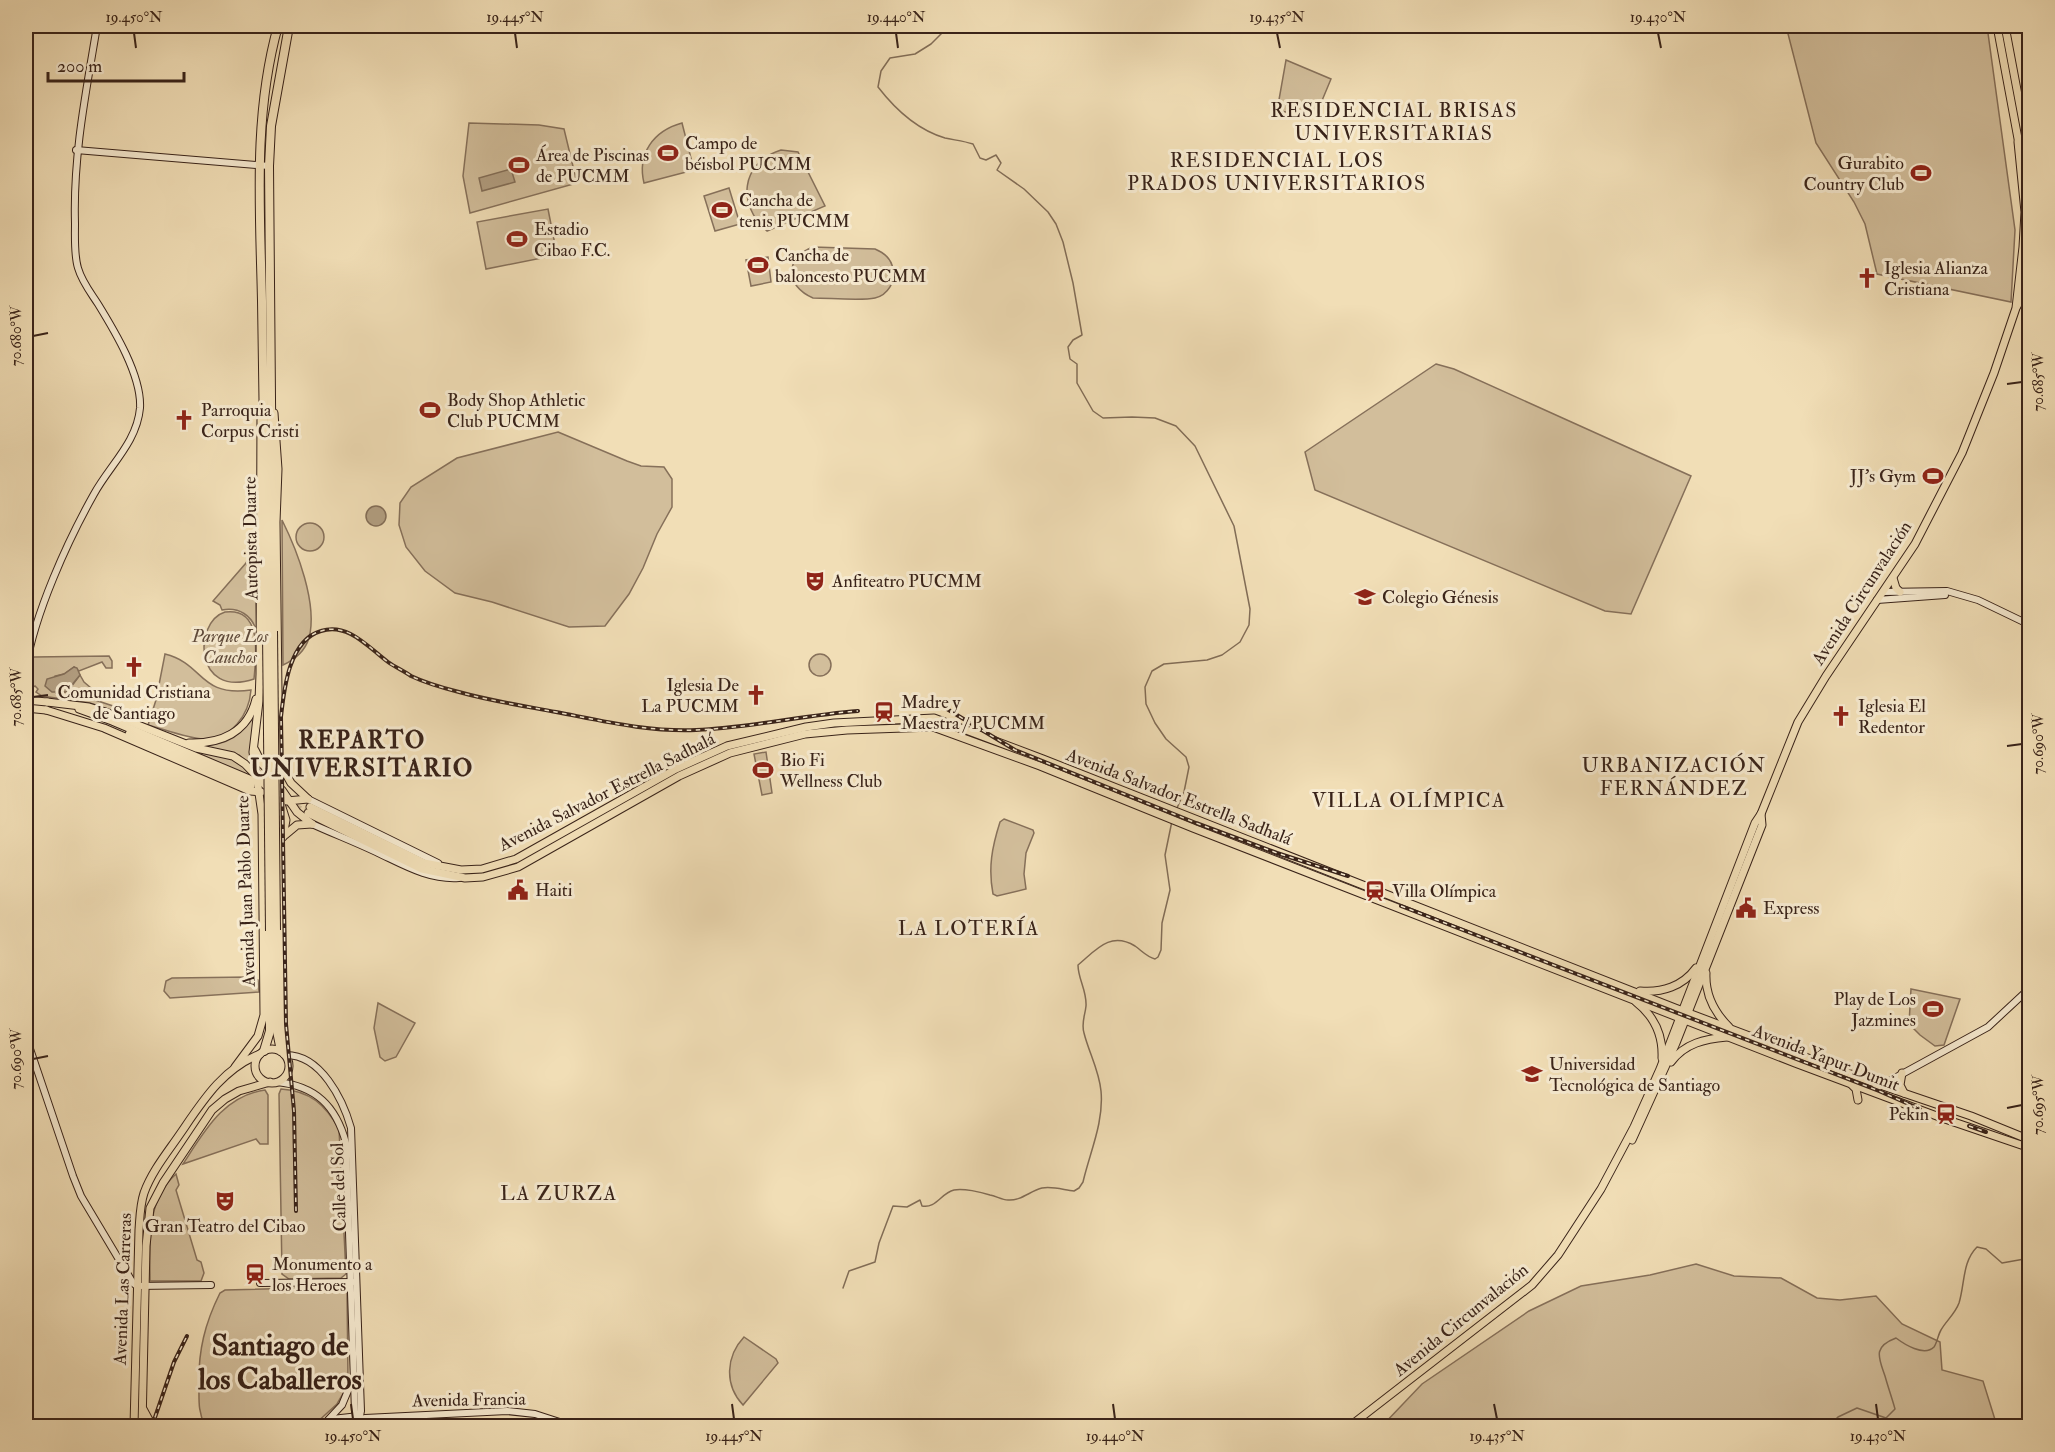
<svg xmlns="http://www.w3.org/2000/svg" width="2055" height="1452" viewBox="0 0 2055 1452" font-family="'IM FELL Double Pica',serif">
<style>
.green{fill:#d2be9b;stroke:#86705a;stroke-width:1.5}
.water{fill:#b29e81;stroke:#826d57;stroke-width:1.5}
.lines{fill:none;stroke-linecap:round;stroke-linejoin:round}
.stream{stroke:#826d57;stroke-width:1.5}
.primary-tunnel{stroke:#ccb997;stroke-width:7;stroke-dasharray:7 3.5;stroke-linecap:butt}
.secondary-casing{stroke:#392319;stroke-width:8}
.primary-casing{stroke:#392319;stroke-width:9}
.trunk-casing{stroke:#392319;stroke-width:9}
.motorway-casing{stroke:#392319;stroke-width:10}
.secondary{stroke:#f6ead0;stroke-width:6}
.primary{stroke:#f1deb6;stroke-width:7}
.trunk{stroke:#f1deb6;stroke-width:7}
.motorway{stroke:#f1deb6;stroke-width:8}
.rail-casing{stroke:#392319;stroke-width:4}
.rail{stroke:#f6ead0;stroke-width:1.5;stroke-dasharray:4.5;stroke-linecap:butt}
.motorway-bridge-casing{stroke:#392319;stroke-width:10;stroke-linecap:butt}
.motorway-bridge{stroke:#f1deb6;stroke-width:8}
.ticks{fill:none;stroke:#392319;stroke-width:2}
.labels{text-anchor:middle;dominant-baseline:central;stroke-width:6;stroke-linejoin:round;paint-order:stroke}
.poi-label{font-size:18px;fill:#392319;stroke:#f6ead0;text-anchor:start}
.street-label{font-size:18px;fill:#392319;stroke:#f6ead0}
.park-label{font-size:18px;font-style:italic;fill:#5f4a3a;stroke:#f6ead0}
.neighbourhood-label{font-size:20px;letter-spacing:1.5px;fill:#392319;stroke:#f6ead0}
.district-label{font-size:24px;font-weight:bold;letter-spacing:1.5px;fill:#392319;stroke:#f6ead0}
.town-label{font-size:30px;font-weight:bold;fill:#392319;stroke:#f6ead0}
.neatline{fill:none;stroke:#392319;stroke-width:2}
.ticks-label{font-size:15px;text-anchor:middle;fill:#392319}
</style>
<rect width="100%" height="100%" fill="#f1deb6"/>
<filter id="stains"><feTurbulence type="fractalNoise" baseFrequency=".00333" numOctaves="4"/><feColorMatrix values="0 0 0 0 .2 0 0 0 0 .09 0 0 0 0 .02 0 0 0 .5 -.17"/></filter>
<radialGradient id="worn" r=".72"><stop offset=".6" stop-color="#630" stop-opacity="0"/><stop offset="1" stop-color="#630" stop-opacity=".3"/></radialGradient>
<g class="green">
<polygon points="1786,26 1987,26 2015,230 2011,302 1877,274 1865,224 1854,202 1816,143"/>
<polygon points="1286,60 1331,79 1316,115 1277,111"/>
<polygon points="469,123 539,125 564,129 577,183 470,213 463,176"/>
<path d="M682 123 694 170 644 183C637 154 653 131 682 123Z"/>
<path d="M781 150 798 152 825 206 767 231C737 205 740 163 781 150Z"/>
<polygon points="729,188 740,224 715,231 704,196"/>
<polygon points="548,209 557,255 486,269 477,222"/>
<path d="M813 247 875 249C884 253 891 258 893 269 896 281 888 295 875 298 861 301 829 298 813 298 785 286 784 258 813 247Z"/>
<polygon points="768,257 771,282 751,286 746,260"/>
<polygon points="1436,364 1454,369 1691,476 1631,614 1605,611 1315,490 1305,452"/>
<polygon points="558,432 627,461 641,466 664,467 672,479 672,507 657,534 643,568 629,594 605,626 569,627 492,602 455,593 425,571 406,547 399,525 400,503 411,487 457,458"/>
<path d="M282 520C297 550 318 604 309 638 305 651 294 660 283 665Z"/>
<circle cx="310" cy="537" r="14"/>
<path d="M254 546 257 632C252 615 239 607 222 610L220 605 213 601 246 563Z"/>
<path d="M225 612C263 607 256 656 254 679 194 699 193 622 225 612Z"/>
<path d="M165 654C205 664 198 697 251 690 249 715 232 739 203 739 190 739 163 729 148 725L156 700Z"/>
<circle cx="820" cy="665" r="11"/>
<polygon points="109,656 112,661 112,668 106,668 102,662 79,671 74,667 64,674 55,676 56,693 68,691 80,675 84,682 91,688 89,698 116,707 120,713 90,703 42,696 36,692 38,689 35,686 32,688 29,687 31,660 34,657"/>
<path d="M256 710 253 767 239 755 200 746C228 745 243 736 256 710Z"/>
<polygon points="191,750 234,759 240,763 254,779"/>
<polygon points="766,752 772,793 762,795 754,754"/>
<path d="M1004 819 1033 830 1034 833 1026 853 1024 874 1026 889 997 896 993 894C988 868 992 847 1000 822Z"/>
<polygon points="250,977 258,980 259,992 170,998 164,991 166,981 172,978"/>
<polygon points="1911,989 1960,999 1944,1045 1935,1046 1920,1035 1909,1024"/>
<polygon points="378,1003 415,1023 396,1057 385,1061 380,1057 374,1028"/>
<path d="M281 1089C311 1091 325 1105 339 1129L346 1274 341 1278 289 1279 282 1274 279 1094Z"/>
<path d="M265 1090 268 1095V1144H260L256 1139 183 1164C204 1132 223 1096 265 1090Z"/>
<path d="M176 1174 179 1185 176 1190 197 1260 201 1262 204 1273 201 1281H150C150 1244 145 1202 176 1174Z"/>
<polygon points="1696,1264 1734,1276 1781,1278 1817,1298 1840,1300 1876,1296 1902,1324 1940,1342 1942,1370 1983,1381 1997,1426 1382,1426 1422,1384 1529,1311 1581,1286 1650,1275"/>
<path d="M342 1287 347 1291 348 1378 344 1392 337 1404 315 1424 309 1426H205C198 1411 199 1402 199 1385 198 1351 205 1323 220 1293L225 1290Z"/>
<path d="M744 1337 776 1359 778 1363 743 1405C724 1385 726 1356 744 1337Z"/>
</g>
<g class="water">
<polygon points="511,169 515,182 482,191 479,178"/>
<circle cx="376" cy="516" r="10"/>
<polygon points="74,667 77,668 80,675 66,692 52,692 45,686 47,679 64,674"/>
</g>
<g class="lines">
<g class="stream">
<path d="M949 26 931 44 915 54 890 58 881 71 878 87C895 109 918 130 945 138 954 140 964 141 973 144L980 158 986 160 996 155 1001 163 997 170 1024 189 1048 212 1056 224 1063 242 1073 283 1082 335 1073 340 1068 347 1070 359 1077 364V383L1093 411 1103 418 1132 417 1155 418 1176 426 1195 446 1234 526 1250 609 1249 625 1240 642 1222 655 1207 660 1164 664 1152 671 1145 687 1146 704 1155 723 1166 739 1186 757 1189 767 1184 792 1177 808"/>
<path d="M843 1288 849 1271 875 1262 879 1243 893 1206 907 1207 920 1200 922 1206C936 1209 941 1193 954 1190 963 1188 981 1192 990 1195 996 1196 1002 1200 1008 1200 1021 1201 1030 1191 1042 1188 1053 1186 1064 1190 1074 1191L1079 1188 1083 1182C1090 1152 1104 1122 1101 1091 1099 1070 1089 1053 1084 1033 1081 1023 1085 1016 1086 1006 1087 991 1078 979 1078 965 1096 950 1110 931 1135 946 1142 951 1147 957 1155 959L1158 957 1161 950 1162 923 1170 890 1165 855 1172 821"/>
<path d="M1829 1426 1838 1417 1857 1408 1886 1418 1895 1409C1892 1398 1888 1387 1885 1376 1879 1358 1872 1347 1896 1338 1904 1344 1924 1357 1934 1347 1937 1343 1938 1335 1941 1330 1946 1321 1955 1314 1959 1303 1965 1284 1962 1262 1977 1247L1986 1249 2002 1263 2030 1258"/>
</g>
<polyline class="primary-tunnel" points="256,789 308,813"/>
<g class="secondary-casing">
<g id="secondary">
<polyline points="76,150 269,166"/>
<polyline points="1883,592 1947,591 1978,600 2030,625"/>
<polyline points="1877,600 1945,595"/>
<path d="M26 667C35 613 67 542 94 494 110 465 137 442 140 408 142 376 114 330 98 304 91 293 82 282 78 268 74 255 75 238 75 223 73 156 86 92 97 26"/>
<polyline points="308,799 438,863"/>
<path d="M312 824C334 834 355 842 376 852 404 865 428 880 459 878"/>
<polyline points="26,1037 73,1176 81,1196 133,1283 137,1286 211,1285"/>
<path d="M285 1055C321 1054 343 1100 351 1128L361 1411 358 1426"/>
<path d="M277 1082C316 1086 336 1106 346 1143L355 1412 357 1422"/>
<polyline points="1871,1091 1988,1027 2030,988"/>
<polyline points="260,1283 353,1282"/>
<polyline points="328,1420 342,1405 352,1381"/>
<polyline points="319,1426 332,1419 359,1416"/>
<path d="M330 1426C341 1421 354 1424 365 1418L507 1411 535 1414 572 1426"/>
</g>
</g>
<g class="primary-casing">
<g id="primary">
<polyline points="1997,26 2019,144"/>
<polyline points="2005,26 2030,159"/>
<polyline points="2026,256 2030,241"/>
<polyline points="2017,306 2023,295 2030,274"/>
<polyline points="274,413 278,469 276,522 282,1031 284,1054"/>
<polyline points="1893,578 1896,588 1900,592"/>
<polyline points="47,702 89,707 105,712 196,748 233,756 245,764 271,791"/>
<polyline points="79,709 112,721 254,781"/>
<polyline points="46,710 104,728 250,791 261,792"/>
<polyline points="129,734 251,786"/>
<path d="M189 743C220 744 248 733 256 699"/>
<polyline points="255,750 262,764 271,773"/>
<polyline points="282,767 291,783 308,799"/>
<polyline points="282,790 297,812 312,824"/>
<polyline points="287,801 308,799"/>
<polyline points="281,804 286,820 283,837"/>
<polyline points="310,807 424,863 461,870 482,869 516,859 676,769 727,746 806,727 834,723 934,718 1043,759 1675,1008 1880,1085 1971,1116 2030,1140"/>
<polyline points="308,813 422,869 465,878 483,877 518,867 679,776 730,753 805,734 847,730 933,727 1040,766 1193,828 1795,1063 1942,1118 2030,1148"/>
<polyline points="285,835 297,825 312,824"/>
<path d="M1706 973C1705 994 1714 1012 1729 1027"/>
<path d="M1640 991C1662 993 1683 986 1696 968"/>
<path d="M1636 1002C1654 1016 1663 1035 1662 1058"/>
<circle cx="272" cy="1066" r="17"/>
<path d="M1671 1062C1685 1043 1705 1039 1727 1037"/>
<polyline points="235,1067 258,1036 264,1015 262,814 253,752 259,701 260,674 261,413"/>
<polyline points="1902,1073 1900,1085 1904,1093"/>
<polyline points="1852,1085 1856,1089 1858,1100"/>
<polyline points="1632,1140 1676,1043 1762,825 1761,814"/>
<polyline points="143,1409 149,1420 155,1426"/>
<path d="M134 1426 139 1230C140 1217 140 1205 144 1193 152 1171 167 1153 180 1134 202 1102 222 1069 260 1054"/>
<polyline points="142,1426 146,1246 150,1208 163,1183 212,1110 225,1099 239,1091 270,1082"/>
<polyline points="1350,1426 1532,1285 1558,1255 1601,1189 1634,1127 1660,1069 1755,823 1761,814 1798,722 1826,676 1915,544 1962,453 1994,373 2016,308 2023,247 2025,212 2018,142"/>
</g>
</g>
<g class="trunk-casing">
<g id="trunk">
<polyline points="26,700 47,702"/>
<polyline points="26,708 46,710"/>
</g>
</g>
<g class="motorway-casing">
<g id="motorway">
<polyline points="273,631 269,166 271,126 289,26"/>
<path d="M267 632C266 521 264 411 262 301 260 208 253 115 278 26"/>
<polyline points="276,930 277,1031 281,1051"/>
<polyline points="264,1051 270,1031 270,931"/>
</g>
</g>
<use href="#secondary" class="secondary"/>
<use href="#primary" class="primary"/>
<use href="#trunk" class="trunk"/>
<use href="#motorway" class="motorway"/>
<g class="rail-casing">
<g id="rail">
<polyline points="908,705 928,704 942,706 1015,750 1196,823 1277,853 1348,876"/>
<polyline points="1401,906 1879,1091 1920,1109"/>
<polyline points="1969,1126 1986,1132"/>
<path d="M296 1211 294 1111 286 1024 281 717C284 689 289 640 321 631 348 622 369 648 388 662 395 667 404 671 411 676 426 683 443 688 459 692 491 701 524 706 556 712 603 721 648 732 696 730 750 728 804 715 858 711"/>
<polyline points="152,1426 174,1362 187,1336"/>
</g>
</g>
<use href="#rail" class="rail"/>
<g class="motorway-bridge-casing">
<g id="motorway-bridge">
<polyline points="273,631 276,930"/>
<polyline points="267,632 270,931"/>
</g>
</g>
<use href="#motorway-bridge" class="motorway-bridge"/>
</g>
<path class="ticks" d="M134 33 136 48M515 33 517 48M896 33 898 48M1277 33 1280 48M1658 33 1661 48M33 336 48 333M2007 384 2022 382M33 697 48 695M2007 746 2022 744M33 1059 48 1056M2007 1108 2022 1105M351 1404 353 1419M732 1404 734 1419M1113 1404 1115 1419M1494 1404 1497 1419M1876 1404 1878 1419"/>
<defs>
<g id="stadium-bare" transform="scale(1.62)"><path d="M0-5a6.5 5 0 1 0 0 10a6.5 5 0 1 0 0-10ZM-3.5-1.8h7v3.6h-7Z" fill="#8f2418" stroke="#f6ead0" stroke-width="2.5" paint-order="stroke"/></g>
<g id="church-bare" transform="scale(1.62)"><path d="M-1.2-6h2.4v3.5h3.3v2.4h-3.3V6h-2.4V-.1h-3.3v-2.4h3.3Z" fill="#8f2418" stroke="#f6ead0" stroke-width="2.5" paint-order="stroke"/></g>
<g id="theatre-bare" transform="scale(1.62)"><path d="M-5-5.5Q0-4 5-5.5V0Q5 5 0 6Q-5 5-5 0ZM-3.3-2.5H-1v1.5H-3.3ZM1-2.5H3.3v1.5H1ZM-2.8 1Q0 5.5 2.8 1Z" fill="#8f2418" stroke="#f6ead0" stroke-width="2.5" paint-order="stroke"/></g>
<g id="university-bare" transform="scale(1.62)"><path d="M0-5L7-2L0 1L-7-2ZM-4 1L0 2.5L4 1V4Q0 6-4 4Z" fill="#8f2418" stroke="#f6ead0" stroke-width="2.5" paint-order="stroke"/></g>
<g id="station-bare" transform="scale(1.62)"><path d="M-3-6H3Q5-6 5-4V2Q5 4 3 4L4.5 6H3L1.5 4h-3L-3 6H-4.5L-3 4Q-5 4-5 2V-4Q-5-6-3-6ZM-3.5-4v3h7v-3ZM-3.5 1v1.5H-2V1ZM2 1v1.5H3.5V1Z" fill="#8f2418" stroke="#f6ead0" stroke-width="2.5" paint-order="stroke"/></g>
<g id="civic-bare" transform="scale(1.62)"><path d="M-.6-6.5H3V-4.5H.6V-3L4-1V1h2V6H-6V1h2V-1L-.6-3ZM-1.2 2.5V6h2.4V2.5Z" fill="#8f2418" stroke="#f6ead0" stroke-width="2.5" paint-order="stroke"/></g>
</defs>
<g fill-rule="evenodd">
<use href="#stadium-bare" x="668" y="153"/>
<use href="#stadium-bare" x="519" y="165"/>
<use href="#stadium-bare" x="1921" y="173"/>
<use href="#stadium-bare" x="722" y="210"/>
<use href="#stadium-bare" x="517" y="239"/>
<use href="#stadium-bare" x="758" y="265"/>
<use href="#church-bare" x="1867" y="278"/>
<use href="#stadium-bare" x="430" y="410"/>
<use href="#church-bare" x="184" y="420"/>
<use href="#stadium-bare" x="1933" y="476"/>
<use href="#theatre-bare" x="815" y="581"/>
<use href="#university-bare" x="1365" y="597"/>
<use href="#church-bare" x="134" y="667"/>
<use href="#church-bare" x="756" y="695"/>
<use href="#station-bare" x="884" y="712"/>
<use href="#church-bare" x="1841" y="716"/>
<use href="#stadium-bare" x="763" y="770"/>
<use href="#civic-bare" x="518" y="890"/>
<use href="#station-bare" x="1375" y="891"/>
<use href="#civic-bare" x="1746" y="908"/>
<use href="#stadium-bare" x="1933" y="1009"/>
<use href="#university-bare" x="1532" y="1074"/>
<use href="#station-bare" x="1946" y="1114"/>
<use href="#theatre-bare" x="225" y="1201"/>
<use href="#station-bare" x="255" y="1274"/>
</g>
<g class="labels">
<g class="poi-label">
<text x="685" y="143">Campo de<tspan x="685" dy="21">béisbol PUCMM</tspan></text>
<text x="536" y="155">Área de Piscinas<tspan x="536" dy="21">de PUCMM</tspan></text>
<text x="1904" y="163" text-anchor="end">Gurabito<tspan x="1904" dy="21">Country Club</tspan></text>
<text x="739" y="200">Cancha de<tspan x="739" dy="21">tenis PUCMM</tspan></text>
<text x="534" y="229">Estadio<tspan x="534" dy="21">Cibao F.C.</tspan></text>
<text x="775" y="255">Cancha de<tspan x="775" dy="21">baloncesto PUCMM</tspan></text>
<text x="1884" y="268">Iglesia Alianza<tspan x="1884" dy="21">Cristiana</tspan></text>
<text x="447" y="400">Body Shop Athletic<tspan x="447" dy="21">Club PUCMM</tspan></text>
<text x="201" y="410">Parroquia<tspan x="201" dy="21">Corpus Cristi</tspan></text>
<text x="1916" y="476" text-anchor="end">JJ's Gym</text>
<text x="832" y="581">Anfiteatro PUCMM</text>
<text x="1382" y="597">Colegio Génesis</text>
<text x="739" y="685" text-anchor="end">Iglesia De<tspan x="739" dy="21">La PUCMM</tspan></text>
<text x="134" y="692" text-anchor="middle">Comunidad Cristiana<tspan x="134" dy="21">de Santiago</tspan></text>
<text x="901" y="702">Madre y<tspan x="901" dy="21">Maestra / PUCMM</tspan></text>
<text x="1858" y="706">Iglesia El<tspan x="1858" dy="21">Redentor</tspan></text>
<text x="780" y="760">Bio Fi<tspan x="780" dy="21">Wellness Club</tspan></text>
<text x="535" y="890">Haiti</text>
<text x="1392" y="891">Villa Olímpica</text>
<text x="1763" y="908">Express</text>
<text x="1916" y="999" text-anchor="end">Play de Los<tspan x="1916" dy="21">Jazmines</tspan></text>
<text x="1549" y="1064">Universidad<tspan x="1549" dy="21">Tecnológica de Santiago</tspan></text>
<text x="1929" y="1114" text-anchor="end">Pekin</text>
<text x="225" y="1226" text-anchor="middle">Gran Teatro del Cibao</text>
<text x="272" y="1264">Monumento a<tspan x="272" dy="21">los Heroes</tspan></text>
</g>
<g class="street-label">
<text transform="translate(251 538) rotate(-91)">Autopista Duarte</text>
<text transform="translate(1862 593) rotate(-57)">Avenida Circunvalación</text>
<text transform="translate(607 792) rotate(-27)">Avenida Salvador Estrella Sadhalá</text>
<text transform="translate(1179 797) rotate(21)">Avenida Salvador Estrella Sadhalá</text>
<text transform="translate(246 891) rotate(-92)">Avenida Juan Pablo Duarte</text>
<text transform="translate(1826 1058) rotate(21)">Avenida Yapur Dumit</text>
<text transform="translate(339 1187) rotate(-92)">Calle del Sol</text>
<text transform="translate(123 1289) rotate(-88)">Avenida Las Carreras</text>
<text transform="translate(1461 1320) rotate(-39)">Avenida Circunvalación</text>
<text transform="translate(469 1400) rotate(-1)">Avenida Francia</text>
</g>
<g class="park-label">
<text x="230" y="636">Parque Los<tspan x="230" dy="21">Cauchos</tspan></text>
</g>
<g class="neighbourhood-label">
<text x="1394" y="110">RESIDENCIAL BRISAS<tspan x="1394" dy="23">UNIVERSITARIAS</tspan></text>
<text x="1277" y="160">RESIDENCIAL LOS<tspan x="1277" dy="23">PRADOS UNIVERSITARIOS</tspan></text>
<text x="1674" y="765">URBANIZACIÓN<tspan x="1674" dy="23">FERNÁNDEZ</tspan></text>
<text x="1409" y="800">VILLA OLÍMPICA</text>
<text x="969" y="928">LA LOTERÍA</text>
<text x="559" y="1193">LA ZURZA</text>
</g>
<g class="district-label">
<text x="362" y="740">REPARTO<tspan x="362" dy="28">UNIVERSITARIO</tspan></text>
</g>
<g class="town-label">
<text x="280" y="1345">Santiago de<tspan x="280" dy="34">los Caballeros</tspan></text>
</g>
</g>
<rect width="2055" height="1452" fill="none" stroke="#f1deb6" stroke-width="66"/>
<path d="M48 72v9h136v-9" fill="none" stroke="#392319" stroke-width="3"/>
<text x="57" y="72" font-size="18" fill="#392319" stroke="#f6ead0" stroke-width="4.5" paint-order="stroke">200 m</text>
<rect x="33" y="33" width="1989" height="1386" class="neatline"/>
<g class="ticks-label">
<text x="134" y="22">19.450°N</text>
<text x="515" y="22">19.445°N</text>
<text x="896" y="22">19.440°N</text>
<text x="1277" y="22">19.435°N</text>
<text x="1658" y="22">19.430°N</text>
<text transform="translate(16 336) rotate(-90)" y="5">70.680°W</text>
<text transform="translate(2038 382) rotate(-90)" y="5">70.685°W</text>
<text transform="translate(16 697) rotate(-90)" y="5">70.685°W</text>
<text transform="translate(2038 744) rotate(-90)" y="5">70.690°W</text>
<text transform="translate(16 1059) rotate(-90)" y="5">70.690°W</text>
<text transform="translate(2038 1105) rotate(-90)" y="5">70.695°W</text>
<text x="353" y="1441">19.450°N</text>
<text x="734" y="1441">19.445°N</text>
<text x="1115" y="1441">19.440°N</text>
<text x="1497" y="1441">19.435°N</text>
<text x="1878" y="1441">19.430°N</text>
</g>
<rect width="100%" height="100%" filter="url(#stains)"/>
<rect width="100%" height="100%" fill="url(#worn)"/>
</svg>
